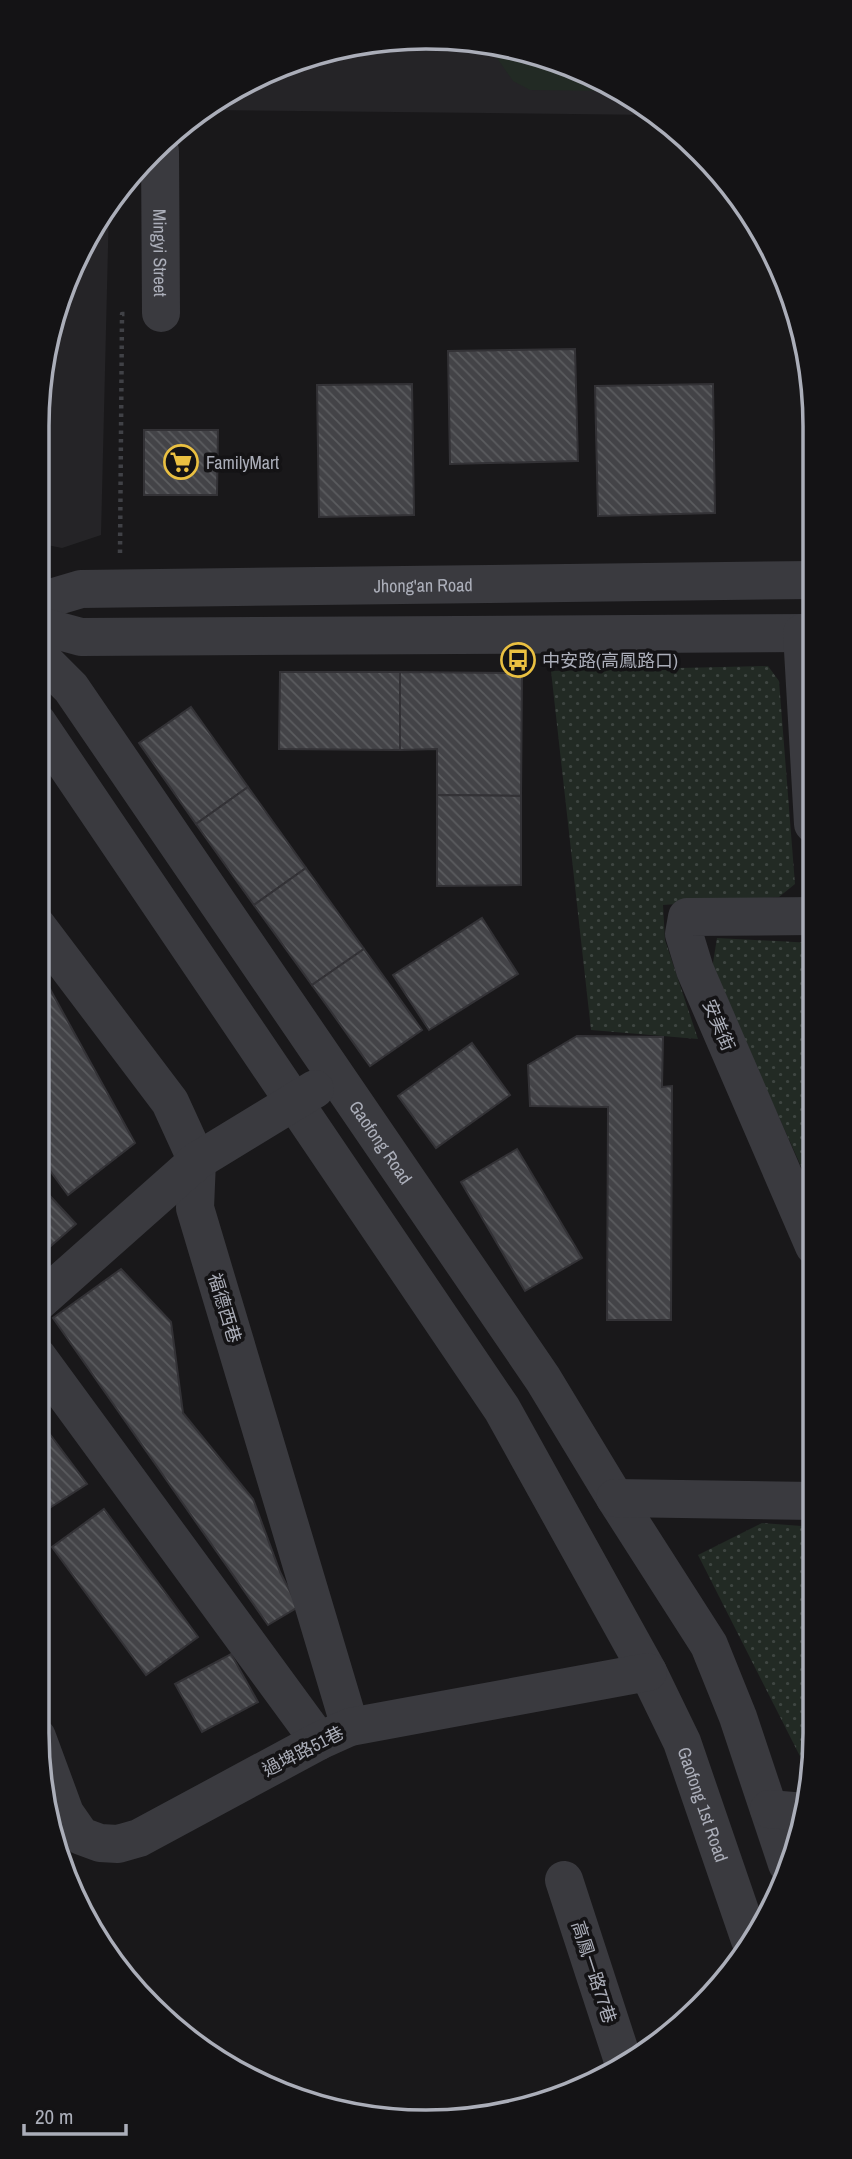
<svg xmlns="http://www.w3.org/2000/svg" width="852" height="2159" viewBox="0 0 852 2159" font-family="'Archivo Narrow','Noto Sans TC',sans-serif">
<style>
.built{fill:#252427}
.grass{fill:url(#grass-dots)}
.garden{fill:#222a24}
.building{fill:url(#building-back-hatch);stroke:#333236;stroke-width:2}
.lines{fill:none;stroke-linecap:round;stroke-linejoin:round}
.path{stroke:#404146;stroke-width:4.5;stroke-dasharray:3.5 5;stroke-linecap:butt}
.minor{stroke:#3a3a3f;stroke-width:38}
.labels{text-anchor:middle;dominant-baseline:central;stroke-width:7;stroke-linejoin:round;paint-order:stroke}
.street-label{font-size:18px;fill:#abaeb9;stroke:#141315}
.poi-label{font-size:18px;fill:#abaeb9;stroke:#141315;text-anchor:start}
.rim{fill:none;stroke:#abaeb9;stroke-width:3.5}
</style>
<defs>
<pattern id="grass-dots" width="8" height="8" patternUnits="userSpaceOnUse" patternTransform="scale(1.75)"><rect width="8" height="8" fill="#222a24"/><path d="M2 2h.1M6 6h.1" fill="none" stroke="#3f4642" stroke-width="1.8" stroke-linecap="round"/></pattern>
<pattern id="building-back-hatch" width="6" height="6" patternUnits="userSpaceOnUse" patternTransform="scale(1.75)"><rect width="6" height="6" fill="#434347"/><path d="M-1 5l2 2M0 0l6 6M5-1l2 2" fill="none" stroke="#5b5c5f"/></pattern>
</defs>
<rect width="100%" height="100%" fill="#19181a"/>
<g class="built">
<polygon points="376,40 527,50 642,102 657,115 207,110 232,89"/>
<polygon points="109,206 101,535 62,548 37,543 37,426 50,325"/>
</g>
<g class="grass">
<polygon points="768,666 779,681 795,884 779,897 663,905 665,940 698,1039 591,1030 551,671"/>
<polygon points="717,938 813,943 814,1195 712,969"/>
<polygon points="762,1523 815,1527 815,1733 810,1776 698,1555"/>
</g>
<path class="garden" d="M490 48 525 50C540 73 549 66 569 70 585 72 602 84 617 91L530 90 513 81Z"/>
<g class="building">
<polygon points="575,349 578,461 450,464 448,351"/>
<polygon points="412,384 414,515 319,517 317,385"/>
<polygon points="713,384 715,513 598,516 595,386"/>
<polygon points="144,430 218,430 217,495 144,495"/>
<polygon points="280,672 400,672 400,750 279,749"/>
<polygon points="400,672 522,673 521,796 437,795 437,749 400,750"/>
<polygon points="191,707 248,787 196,824 139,743"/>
<polygon points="248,787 306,868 254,905 196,824"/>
<polygon points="437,795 521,796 521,885 437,886"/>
<polygon points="306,868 364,949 312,985 254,905"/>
<polygon points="482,918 518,974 429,1030 393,975"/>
<polygon points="364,949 422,1030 370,1066 312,985"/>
<polygon points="45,980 135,1143 68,1195 37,1153 37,1129 47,1121 37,1110 37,985"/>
<polygon points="577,1036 663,1037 662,1087 672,1086 671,1320 607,1320 608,1107 530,1106 528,1065"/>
<polygon points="472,1043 510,1095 436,1148 398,1096"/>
<polygon points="517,1149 582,1258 525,1291 461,1182"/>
<polygon points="37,1182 76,1224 37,1258"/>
<polygon points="121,1269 171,1322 183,1413 253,1499 280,1572 298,1607 268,1625 53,1318"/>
<polygon points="37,1417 87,1484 37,1516"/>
<polygon points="104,1509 198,1637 146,1675 52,1547"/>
<polygon points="231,1654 258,1702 202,1732 175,1684"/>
</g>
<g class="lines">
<polyline class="path" points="120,553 122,314 126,314"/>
<g class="minor">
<path id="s1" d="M160 151 161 313"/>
<path id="s2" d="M37 602 81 589 812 580"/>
<polyline points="37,625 81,637 813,633"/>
<polyline points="802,633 813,824"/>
<path id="s3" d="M37 654 71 688 543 1379 615 1498 709 1645 738 1717 787 1864"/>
<path id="s4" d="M37 722 502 1409 648 1672 682 1742 750 1940"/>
<polyline points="813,916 687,917 684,934 695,970 814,1246"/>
<polyline points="37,926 170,1102 197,1161 195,1208 350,1727"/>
<polyline points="37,1303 197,1161 315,1089"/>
<polyline points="37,1356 319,1741"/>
<polyline points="615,1498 815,1501"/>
<polyline points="37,1737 65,1813 81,1836 100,1843 118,1844 139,1838 319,1741 350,1727 648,1672"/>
<polyline points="769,1809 805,1812"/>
<polyline points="564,1880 624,2064"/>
</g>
</g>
<defs>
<g id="supermarket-ring" transform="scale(1.75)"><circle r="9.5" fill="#141315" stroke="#eac041" stroke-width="1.5"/><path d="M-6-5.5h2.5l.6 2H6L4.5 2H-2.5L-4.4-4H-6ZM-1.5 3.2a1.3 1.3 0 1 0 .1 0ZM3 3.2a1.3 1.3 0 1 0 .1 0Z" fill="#eac041"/></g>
<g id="bus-ring" transform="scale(1.75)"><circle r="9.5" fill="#141315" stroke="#eac041" stroke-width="1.5"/><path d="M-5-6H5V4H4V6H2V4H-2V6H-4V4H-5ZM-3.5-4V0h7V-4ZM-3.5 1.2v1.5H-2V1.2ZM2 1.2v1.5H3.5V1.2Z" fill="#eac041"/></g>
</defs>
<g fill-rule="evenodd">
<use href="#supermarket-ring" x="181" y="462"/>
<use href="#bus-ring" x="518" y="660"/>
</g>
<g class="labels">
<g class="street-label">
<text stroke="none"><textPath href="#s1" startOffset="102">Mingyi Street</textPath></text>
<text stroke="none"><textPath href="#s2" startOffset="388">Jhong'an Road</textPath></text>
<text transform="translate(719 1025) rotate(67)">安美街</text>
<text stroke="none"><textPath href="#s3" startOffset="598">Gaofong Road</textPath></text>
<text transform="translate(225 1308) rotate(73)">福德西巷</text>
<text transform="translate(303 1751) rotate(-27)">過埤路51巷</text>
<text stroke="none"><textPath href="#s4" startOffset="1274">Gaofong 1st Road</textPath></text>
<text transform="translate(594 1972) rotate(72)">高鳳一路77巷</text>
</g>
<g class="poi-label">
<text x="206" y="462">FamilyMart</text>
<text x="542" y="660">中安路(高鳳路口)</text>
</g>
</g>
<path d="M0 0H852V2159H0ZM426 49H426A377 377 0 0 1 803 426V1733A377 377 0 0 1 426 2110H426A377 377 0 0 1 49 1733V426A377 377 0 0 1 426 49Z" fill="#141315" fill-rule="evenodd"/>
<path class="rim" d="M426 49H426A377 377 0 0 1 803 426V1733A377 377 0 0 1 426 2110H426A377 377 0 0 1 49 1733V426A377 377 0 0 1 426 49Z"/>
<path d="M24 2124v10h102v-10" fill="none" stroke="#abaeb9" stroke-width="3.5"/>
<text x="35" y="2124" font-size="21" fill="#abaeb9" stroke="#141315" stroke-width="5" paint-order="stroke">20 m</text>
</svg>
